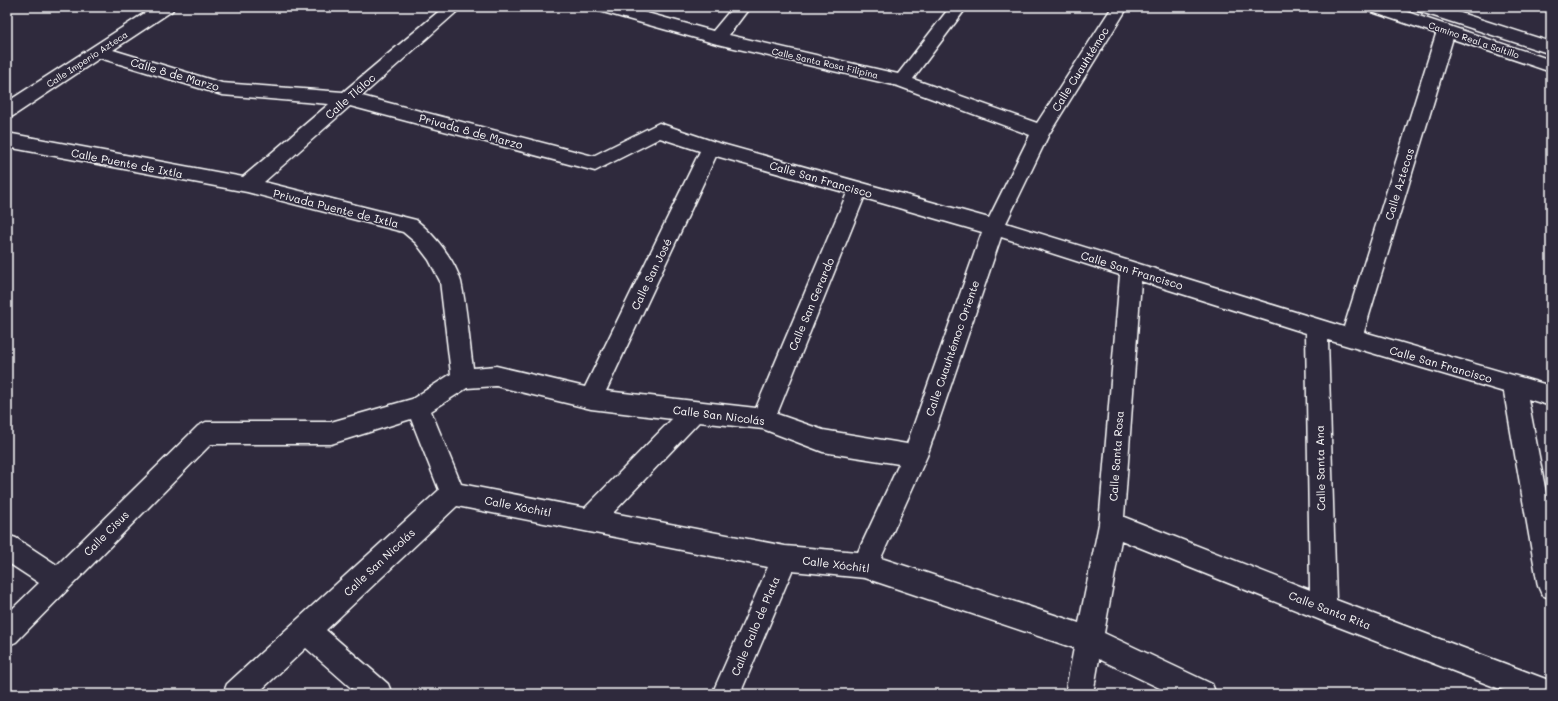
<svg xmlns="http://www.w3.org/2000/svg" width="1558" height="701" viewBox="0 0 1558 701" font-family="Mali,sans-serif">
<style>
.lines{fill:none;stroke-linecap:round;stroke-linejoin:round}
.minor-casing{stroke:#fff;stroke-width:3}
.tertiary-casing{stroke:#fff;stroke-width:3}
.minor{fill:#2f2a3d;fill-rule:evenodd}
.tertiary{fill:#2f2a3d;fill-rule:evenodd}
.labels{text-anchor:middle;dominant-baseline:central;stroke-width:3;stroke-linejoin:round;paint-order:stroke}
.far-street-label{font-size:9px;fill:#fff;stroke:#2f2a3d}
.street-label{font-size:11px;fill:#fff;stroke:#2f2a3d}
</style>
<rect width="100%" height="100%" fill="#2f2a3d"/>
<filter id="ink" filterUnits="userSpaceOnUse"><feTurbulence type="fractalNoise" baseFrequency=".025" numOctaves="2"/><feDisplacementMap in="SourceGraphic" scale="8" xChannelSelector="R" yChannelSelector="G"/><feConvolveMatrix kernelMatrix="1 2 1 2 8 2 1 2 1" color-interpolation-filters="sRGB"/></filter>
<g filter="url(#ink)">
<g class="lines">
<g class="minor-casing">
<path id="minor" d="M154 7H174L172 11 113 50 222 83 343 92 444 7H462L362 96 593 156 659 123 715 142 989 218 1030 135 898 86 717 44 599 11 597 7H625L713 31 733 7H750L729 35 898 74 950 7H967L913 79 1037 123 1112 7H1128L1049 134 1006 223 1344 327 1437 31 1440 27 1446 25 1452 27 1455 31 1364 332 1551 386V406L1528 399 1551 519V599L1542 595 1538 586 1504 392 1328 340 1336 600 1551 681V694H1513L1323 621 1121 540 1104 633 1212 684 1216 694H1172L1099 659 1093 694H1065L1074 648 865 578 792 571 740 694H712L768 567 457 506 326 630 388 684 392 694H358L306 648 257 694H223L227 684 439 490 411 419 331 444H211L16 642 7 646V614L39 583 7 562V535L16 538 57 565 198 426 206 422H331L412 399 451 374 440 281 429 260 416 243 403 232 247 192 7 147V133L243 177 329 104 222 95 100 58 13 116 7 118V102ZM350 106 595 171 660 138 700 151 585 387 496 366 473 368C469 340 467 310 461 282 455 260 434 234 416 220L264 182ZM716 156 847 193 756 408 606 391ZM864 198 982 232 907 444 823 430 777 414ZM1001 237 1120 275 1099 524 1079 623 881 558 927 456ZM1141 281 1306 333 1310 590 1124 517ZM496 386 591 409 672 419 585 508 461 484 431 411 467 388ZM699 422 763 429 823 452 899 464 858 552 785 546 613 513Z"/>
</g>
<g class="tertiary-casing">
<g id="tertiary">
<polygon points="1367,7 1392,7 1551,60 1551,72 1369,11"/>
<polygon points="1416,7 1442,7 1551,42 1551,54 1418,11"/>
</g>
</g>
<use href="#minor" class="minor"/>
<use href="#tertiary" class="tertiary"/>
</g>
</g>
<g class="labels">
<g class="far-street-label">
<text transform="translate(1474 40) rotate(19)">Camino Real a Saltillo</text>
<text transform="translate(87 59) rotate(-33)">Calle Imperio Azteca</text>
<text transform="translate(825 63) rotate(13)">Calle Santa Rosa Filipina</text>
</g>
<g class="street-label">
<text transform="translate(1080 69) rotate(-58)">Calle Cuauhtémoc</text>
<text transform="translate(175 74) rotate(16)">Calle 8 de Marzo</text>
<text transform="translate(350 96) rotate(-41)">Calle Tláloc</text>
<text transform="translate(471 131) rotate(15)">Privada 8 de Marzo</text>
<text transform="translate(127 163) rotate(11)">Calle Puente de Ixtla</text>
<text transform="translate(821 179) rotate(16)">Calle San Francisco</text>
<text transform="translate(1399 184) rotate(-73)">Calle Aztecas</text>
<text transform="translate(336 208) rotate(14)">Privada Puente de Ixtla</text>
<text transform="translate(1132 270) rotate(17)">Calle San Francisco</text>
<text transform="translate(651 274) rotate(-64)">Calle San José</text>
<text transform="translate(811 304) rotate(-67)">Calle San Gerardo</text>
<text transform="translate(952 348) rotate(-71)">Calle Cuauhtémoc Oriente</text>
<text transform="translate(1441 364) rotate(16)">Calle San Francisco</text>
<text transform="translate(719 415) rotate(7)">Calle San Nicolás</text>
<text transform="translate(1116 456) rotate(-86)">Calle Santa Rosa</text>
<text transform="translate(1320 468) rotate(-91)">Calle Santa Ana</text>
<text transform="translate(518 506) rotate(11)">Calle Xóchitl</text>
<text transform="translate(106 533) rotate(-45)">Calle Cisus</text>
<text transform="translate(379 562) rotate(-43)">Calle San Nicolás</text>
<text transform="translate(836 564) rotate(7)">Calle Xóchitl</text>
<text transform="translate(1330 610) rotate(21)">Calle Santa Rita</text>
<text transform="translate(755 626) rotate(-67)">Calle Gallo de Plata</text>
</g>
</g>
<rect width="1558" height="701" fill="none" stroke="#2f2a3d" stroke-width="24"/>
<rect x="12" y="12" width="1534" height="677" fill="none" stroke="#fff" stroke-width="1.5" filter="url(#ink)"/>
</svg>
